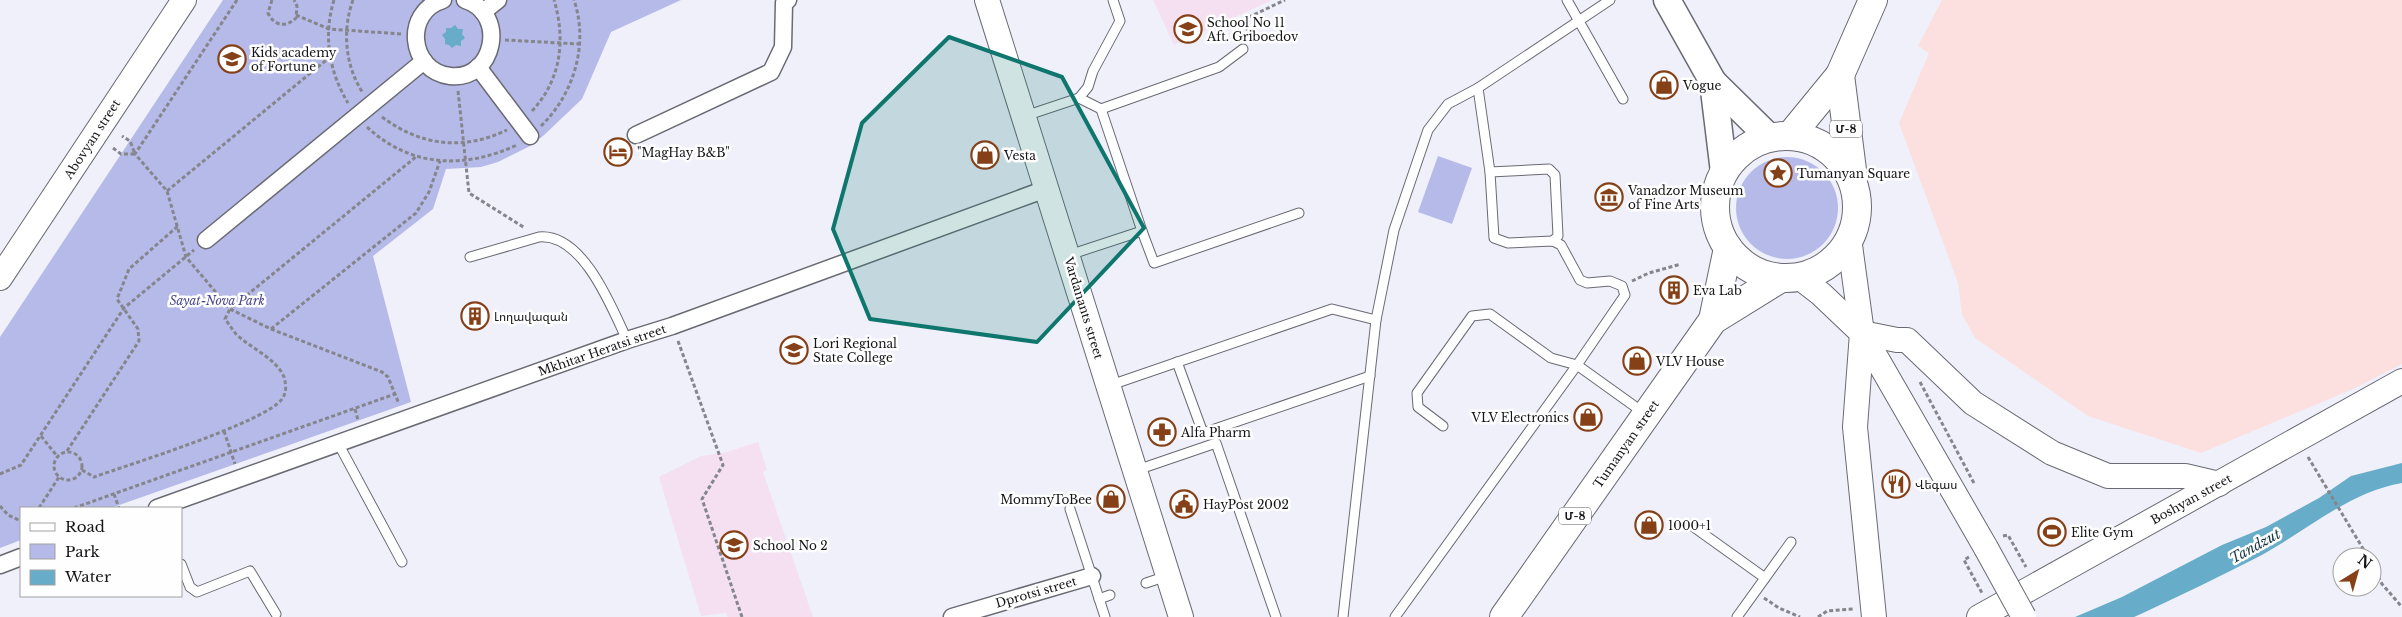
<svg xmlns="http://www.w3.org/2000/svg" width="2402" height="617" viewBox="0 0 2402 617" font-family="'Libre Baskerville','Noto Sans Armenian',serif">
<style>
.industrial{fill:#fbe0df}
.education{fill:#f4e0f0}
.green{fill:#b6bae8}
.water{fill:#67acc8}
.lines{fill:none;stroke-linecap:round;stroke-linejoin:round}
.lane-casing{stroke:#696a72;stroke-width:11}
.street-casing{stroke:#696a72;stroke-width:19}
.secondary-casing{stroke:#696a72;stroke-width:26}
.primary-casing{stroke:#696a72;stroke-width:29}
.highway-casing{stroke:#696a72;stroke-width:30}
.path{stroke:#85858c;stroke-width:3;stroke-dasharray:4 2.5;stroke-linecap:butt}
.lane{stroke:#fff;stroke-width:9}
.street{stroke:#fff;stroke-width:16}
.secondary{stroke:#fff;stroke-width:24}
.primary{stroke:#fff;stroke-width:26}
.highway{stroke:#fff;stroke-width:28}
.secondary-bridge-casing{stroke:#696a72;stroke-width:26;stroke-linecap:butt}
.secondary-bridge{stroke:#fff;stroke-width:24}
.marked{fill:#0f766e;fill-opacity:0.2;stroke:#0f766e;stroke-width:4;stroke-linejoin:round}
.labels{text-anchor:middle;dominant-baseline:central;stroke-width:5;stroke-linejoin:round;paint-order:stroke}
.shield{fill:#fefefe;stroke:#5b5b5d;stroke-width:1}
.shield-label{font-size:11px;font-weight:bold;fill:#151518}
.poi-label{font-size:12px;fill:#151518;stroke:#fefefe;text-anchor:start}
.street-label{font-size:12px;fill:#151518;stroke:#fefefe}
.park-label{font-size:12px;font-style:italic;fill:#47488c;stroke:#fefefe}
.water-label{font-size:14px;font-style:italic;fill:#173844;stroke:#fefefe}
</style>
<rect width="100%" height="100%" fill="#eff0fa"/>
<polygon class="industrial" points="1942,0 2402,0 2402,364 2353,389 2201,453 2088,416 1975,338 1962,314 1958,283 1899,123 1929,53 1918,46"/>
<g class="education">
<polygon points="1153,0 1272,0 1174,45"/>
<polygon points="758,442 767,470 763,472 813,617 728,617 726,613 701,616 659,477 701,456 727,452"/>
</g>
<g class="green">
<polygon points="223,0 681,0 611,32 582,99 543,136 530,146 498,162 481,167 446,169 433,209 373,256 411,402 111,508 21,508 21,540 0,548 0,337"/>
<polygon points="1438,156 1472,168 1452,224 1418,212"/>
<circle cx="1787" cy="208" r="51"/>
</g>
<g class="water">
<polygon points="455,25 458,29 463,29 462,34 465,38 461,41 461,46 456,45 452,48 449,45 445,44 445,39 442,35 446,32 446,28 451,28"/>
<path d="M2402 463V483C2348 492 2304 533 2256 558 2219 577 2181 595 2143 613L2134 617H2075L2122 597 2222 545 2266 527 2319 498 2351 476Z"/>
</g>
<g class="lines">
<g class="lane-casing">
<g id="lane">
<polyline points="1567,0 1623,99"/>
<polyline points="1079,98 1088,87 1093,71 1120,21 1113,0"/>
<polyline points="1025,116 1079,98 1101,109 1219,67 1243,49"/>
<polyline points="1490,172 1549,169 1555,175 1558,236 1553,241"/>
<polyline points="1142,231 1154,263 1299,213"/>
<polyline points="1069,255 1142,231 1101,109"/>
<path d="M470 257 539 237C583 233 612 308 627 340"/>
<polyline points="1177,362 1203,433 1370,376"/>
<polyline points="1108,386 1332,309 1376,320"/>
<polyline points="1443,426 1418,407 1417,393 1472,316 1490,314 1551,358 1577,365 1644,413"/>
<polyline points="338,443 402,562"/>
<polyline points="1137,470 1216,443 1276,617"/>
<polyline points="1070,509 1105,617"/>
<polyline points="1691,525 1765,578"/>
<polyline points="181,564 190,587 197,592 250,571 276,614"/>
<polyline points="1146,583 1167,576"/>
<polyline points="1099,599 1110,595"/>
<polyline points="1343,617 1376,320 1394,230 1428,130 1448,104 1478,88 1610,0"/>
<polyline points="1395,617 1577,365 1625,295 1622,286 1610,281 1587,283 1580,280 1561,245 1553,241 1508,243 1494,238 1490,172 1478,88"/>
<polyline points="1737,617 1791,542"/>
</g>
</g>
<g class="street-casing">
<g id="street">
<path d="M443 0C403 12 409 71 450 76 495 81 508 13 465 0"/>
<polyline points="483,12 498,0"/>
<polyline points="478,67 530,136"/>
<polyline points="636,135 771,72 783,47 784,3 788,0"/>
<polyline points="206,240 424,61"/>
<polyline points="157,508 627,340 672,326 1046,189"/>
<polyline points="0,565 21,557"/>
<polyline points="952,617 1092,576"/>
</g>
</g>
<g class="secondary-casing">
<g id="secondary">
<polyline points="987,0 1181,617"/>
<polyline points="1849,238 1862,333 1855,427 1874,617"/>
<polyline points="1799,277 1821,294 1862,333 1986,548"/>
<polyline points="0,278 184,0"/>
<polyline points="1862,333 1897,340 1907,340 1973,403 2052,453 2108,476 2185,476 2219,484"/>
<polyline points="1979,617 2402,381"/>
</g>
</g>
<g class="primary-casing">
<g id="primary">
<polyline points="1667,0 1713,82 1770,138"/>
<polyline points="1713,82 1724,172"/>
</g>
</g>
<g class="highway-casing">
<g id="highway">
<polyline points="1840,75 1853,178"/>
<polyline points="1790,136 1840,75 1873,0"/>
<circle cx="1786" cy="207" r="71"/>
<polyline points="1713,320 1728,248"/>
<polyline points="1504,617 1713,320 1781,278"/>
</g>
</g>
<g class="path">
<polyline points="237,0 135,154 167,191 186,257 230,309 271,329 382,372 388,377 399,404"/>
<path d="M272 0 268 13C274 26 286 28 296 18L297 6 294 0"/>
<path d="M334 0C323 35 329 72 348 103"/>
<path d="M353 0C342 30 345 66 363 93"/>
<polyline points="296,15 329,29 402,34"/>
<polyline points="1246,37 1249,17 1285,0"/>
<polyline points="505,40 579,44"/>
<polyline points="458,91 469,193 525,228"/>
<path d="M532 111C561 80 566 40 554 0"/>
<path d="M382 117C421 146 463 151 507 130"/>
<path d="M541 126C574 94 589 44 574 0"/>
<path d="M367 127C411 168 465 169 517 145"/>
<polyline points="113,148 121,154 135,154 130,141 122,136"/>
<polyline points="167,191 330,57"/>
<polyline points="1632,281 1649,273 1681,264"/>
<polyline points="271,329 416,213 429,192 440,161"/>
<polyline points="678,341 723,465 702,499 742,617"/>
<polyline points="1920,382 1975,485"/>
<polyline points="355,409 358,420"/>
<polyline points="224,431 235,464"/>
<polyline points="41,436 57,456"/>
<polyline points="67,451 139,341 138,329 117,299 129,269 178,226"/>
<circle cx="68" cy="466" r="14"/>
<polyline points="2308,457 2368,557"/>
<path d="M82 470 94 477C128 465 266 422 282 399 287 392 286 384 284 377 276 358 250 348 236 334 232 329 229 324 225 319L230 309 417 156"/>
<polyline points="0,474 21,465 124,308 194,250"/>
<polyline points="114,494 119,508"/>
<polyline points="0,506 8,515 21,521"/>
<polyline points="39,508 59,477"/>
<polyline points="74,508 395,394"/>
<polyline points="2003,536 2008,535 2026,567"/>
<polyline points="1969,557 1964,560 1982,593"/>
<polyline points="2372,565 2382,584 2402,607"/>
<polyline points="1764,598 1779,608 1800,617"/>
<polyline points="1818,617 1827,611 1853,609"/>
</g>
<use href="#lane" class="lane"/>
<use href="#street" class="street"/>
<use href="#secondary" class="secondary"/>
<use href="#primary" class="primary"/>
<use href="#highway" class="highway"/>
<g class="secondary-bridge-casing">
<polyline id="secondary-bridge" points="1986,548 2024,617"/>
</g>
<use href="#secondary-bridge" class="secondary-bridge"/>
</g>
<path class="marked" d="M949 37 1062 77 1144 228 1037 342 870 319 833 229 862 123Z"/>
<defs>
<g id="school-ring" transform="scale(1.4375)"><circle r="9.5" fill="#fefefe" stroke="#854017" stroke-width="1.5"/><path d="M0-5L7-2L0 1L-7-2ZM-4 1L0 2.5L4 1V4Q0 6-4 4Z" fill="#854017"/></g>
<g id="shop-ring" transform="scale(1.4375)"><circle r="9.5" fill="#fefefe" stroke="#854017" stroke-width="1.5"/><path d="M-5-2.5h2.3a2.7 3.5 0 0 1 5.4 0H5L5.5 6h-11ZM-1.5-2.5h3a1.5 2.3 0 0 0-3 0Z" fill="#854017"/></g>
<g id="hotel-ring" transform="scale(1.4375)"><circle r="9.5" fill="#fefefe" stroke="#854017" stroke-width="1.5"/><path d="M-6-4.5h1.5V1H6V5H4.5V3h-9V5H-6ZM-4 0a1.8 1.8 0 1 1 3.6 0ZM.5 0V-2.5h3Q6-2.5 6 0Z" fill="#854017"/></g>
<g id="sight-ring" transform="scale(1.4375)"><circle r="9.5" fill="#fefefe" stroke="#854017" stroke-width="1.5"/><path d="M0-6L1.8-2.2L6-1.7L2.9 1.2L3.7 5.4L0 3.3L-3.7 5.4L-2.9 1.2L-6-1.7L-1.8-2.2Z" fill="#854017"/></g>
<g id="museum-ring" transform="scale(1.4375)"><circle r="9.5" fill="#fefefe" stroke="#854017" stroke-width="1.5"/><path d="M0-6L6-3V-2H-6V-3ZM-5-1h2V3h-2ZM-1-1h2V3h-2ZM3-1h2V3H3ZM-6 4H6V6H-6Z" fill="#854017"/></g>
<g id="building-ring" transform="scale(1.4375)"><circle r="9.5" fill="#fefefe" stroke="#854017" stroke-width="1.5"/><path d="M-4-6H4V6H1V3H-1V6H-4ZM-2.5-4.3h1.7v1.8h-1.7ZM.8-4.3h1.7v1.8H.8ZM-2.5-1h1.7V.8h-1.7ZM.8-1h1.7V.8H.8Z" fill="#854017"/></g>
<g id="university-ring" transform="scale(1.4375)"><circle r="9.5" fill="#fefefe" stroke="#854017" stroke-width="1.5"/><path d="M0-5L7-2L0 1L-7-2ZM-4 1L0 2.5L4 1V4Q0 6-4 4Z" fill="#854017"/></g>
<g id="pharmacy-ring" transform="scale(1.4375)"><circle r="9.5" fill="#fefefe" stroke="#854017" stroke-width="1.5"/><path d="M-2-6h4v4h4v4h-4v4h-4v-4h-4v-4h4Z" fill="#854017"/></g>
<g id="restaurant-ring" transform="scale(1.4375)"><circle r="9.5" fill="#fefefe" stroke="#854017" stroke-width="1.5"/><path d="M-5-6h1v4h1v-4h1v4h1v-4h1v5L-1.5 .5V6h-2V.5L-5-1ZM5-6V6H3V1.5H1.5Q1.5-4 5-6Z" fill="#854017"/></g>
<g id="civic-ring" transform="scale(1.4375)"><circle r="9.5" fill="#fefefe" stroke="#854017" stroke-width="1.5"/><path d="M-.6-6.5H3V-4.5H.6V-3L4-1V1h2V6H-6V1h2V-1L-.6-3ZM-1.2 2.5V6h2.4V2.5Z" fill="#854017"/></g>
<g id="stadium-ring" transform="scale(1.4375)"><circle r="9.5" fill="#fefefe" stroke="#854017" stroke-width="1.5"/><path d="M0-5a6.5 5 0 1 0 0 10a6.5 5 0 1 0 0-10ZM-3.5-1.8h7v3.6h-7Z" fill="#854017"/></g>
</defs>
<g fill-rule="evenodd">
<use href="#school-ring" x="1188" y="29"/>
<use href="#school-ring" x="232" y="59"/>
<use href="#shop-ring" x="1664" y="85"/>
<use href="#hotel-ring" x="618" y="152"/>
<use href="#shop-ring" x="985" y="155"/>
<use href="#sight-ring" x="1778" y="173"/>
<use href="#museum-ring" x="1609" y="197"/>
<use href="#building-ring" x="1674" y="290"/>
<use href="#building-ring" x="475" y="316"/>
<use href="#university-ring" x="794" y="350"/>
<use href="#shop-ring" x="1637" y="361"/>
<use href="#shop-ring" x="1588" y="417"/>
<use href="#pharmacy-ring" x="1162" y="432"/>
<use href="#restaurant-ring" x="1896" y="484"/>
<use href="#shop-ring" x="1111" y="499"/>
<use href="#civic-ring" x="1184" y="504"/>
<use href="#shop-ring" x="1649" y="525"/>
<use href="#stadium-ring" x="2052" y="532"/>
<use href="#school-ring" x="734" y="545"/>
</g>
<g class="labels">
<g class="shield">
<rect x="1830" y="120.5" width="32" height="17" rx="4"/>
<rect x="1559" y="507.5" width="32" height="17" rx="4"/>
</g>
<g class="shield-label">
<text x="1846" y="129">Մ-8</text>
<text x="1575" y="516">Մ-8</text>
</g>
<g class="poi-label">
<text x="1207" y="22">School No 11<tspan x="1207" dy="14">Aft. Griboedov</tspan></text>
<text x="251" y="52">Kids academy<tspan x="251" dy="14">of Fortune</tspan></text>
<text x="1683" y="85">Vogue</text>
<text x="637" y="152">"MagHay B&amp;B"</text>
<text x="1004" y="155">Vesta</text>
<text x="1797" y="173">Tumanyan Square</text>
<text x="1628" y="190">Vanadzor Museum<tspan x="1628" dy="14">of Fine Arts</tspan></text>
<text x="1693" y="290">Eva Lab</text>
<text x="494" y="316">Լողավազան</text>
<text x="813" y="343">Lori Regional<tspan x="813" dy="14">State College</tspan></text>
<text x="1656" y="361">VLV House</text>
<text x="1569" y="417" text-anchor="end">VLV Electronics</text>
<text x="1181" y="432">Alfa Pharm</text>
<text x="1915" y="484">Վեգաս</text>
<text x="1092" y="499" text-anchor="end">MommyToBee</text>
<text x="1203" y="504">HayPost 2002</text>
<text x="1668" y="525">1000+1</text>
<text x="2071" y="532">Elite Gym</text>
<text x="753" y="545">School No 2</text>
</g>
<g class="street-label">
<text transform="translate(92 139) rotate(-57)">Abovyan street</text>
<text transform="translate(1084 308) rotate(73)">Vardanants street</text>
<text transform="translate(602 350) rotate(-19)">Mkhitar Heratsi street</text>
<text transform="translate(1626 444) rotate(-55)">Tumanyan street</text>
<text transform="translate(2191 499) rotate(-29)">Boshyan street</text>
<text transform="translate(1036 592) rotate(-16)">Dprotsi street</text>
</g>
<g class="park-label">
<text x="217" y="300">Sayat-Nova Park</text>
</g>
<g class="water-label">
<text transform="translate(2255 546) rotate(-29)">Tandzut</text>
</g>
</g>
<rect x="20" y="507" width="162" height="90" fill="#fefefe" stroke="#a1a1a2"/>
<rect x="30" y="523" width="25" height="8" fill="#ffffff" stroke="#a1a1a2"/>
<text x="65" y="532" font-size="15" fill="#151518">Road</text>
<rect x="30" y="544" width="25" height="15" fill="#b6bae8" stroke="#a1a1a2"/>
<text x="65" y="557" font-size="15" fill="#151518">Park</text>
<rect x="30" y="570" width="25" height="15" fill="#67acc8" stroke="#a1a1a2"/>
<text x="65" y="582" font-size="15" fill="#151518">Water</text>
<g transform="translate(2357 572) rotate(37)"><circle r="24" fill="#fefefe" stroke="#a1a1a2"/>
<path d="M0-4L9 19L0 12L-9 19Z" fill="#854017"/>
<text y="-8" font-size="14" font-weight="bold" text-anchor="middle" fill="#151518">N</text>
</g>
</svg>
